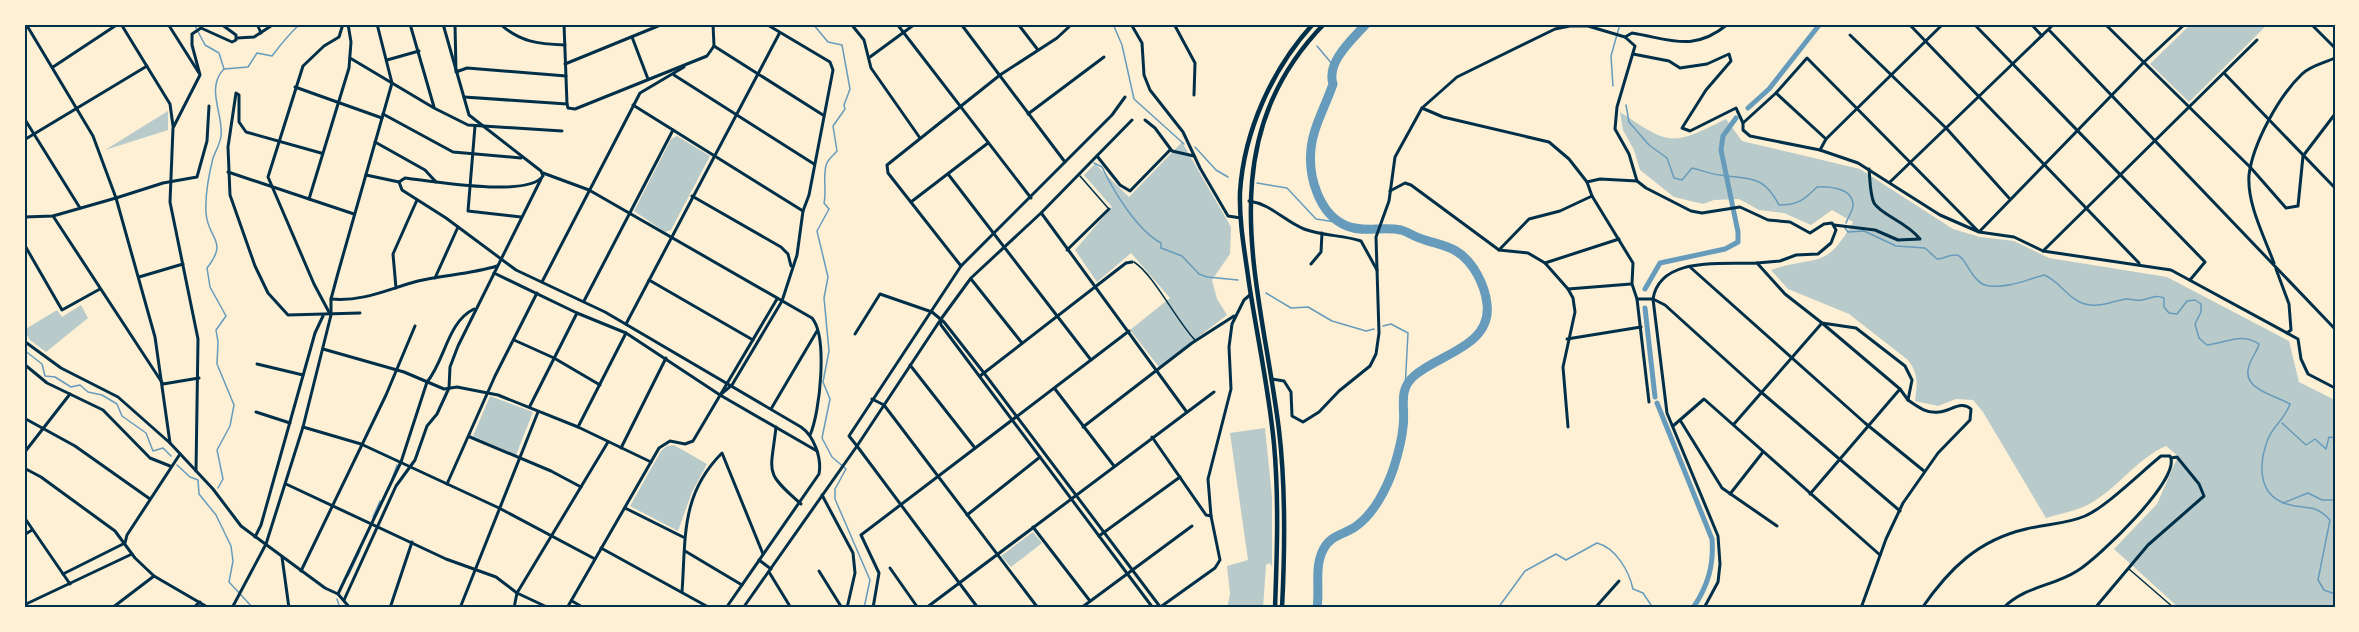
<svg xmlns="http://www.w3.org/2000/svg" width="2359" height="632" viewBox="0 0 2359 632" font-family="'Libre Baskerville',serif">
<style>
.green{fill:#b9caca}
.lines{fill:none;stroke-linecap:round;stroke-linejoin:round}
.stream{stroke:#669bbc;stroke-width:1.5}
.canal{stroke:#669bbc;stroke-width:5}
.river{stroke:#669bbc;stroke-width:9}
.service{stroke:#003049;stroke-width:1.5}
.minor{stroke:#003049;stroke-width:3}
.tertiary{stroke:#003049;stroke-width:3}
.trunk{stroke:#003049;stroke-width:4.5}
.neatline{fill:none;stroke:#003049;stroke-width:2}
</style>
<rect width="100%" height="100%" fill="#fdf0d5"/>
<g class="green">
<polygon points="2191,24 2268,24 2189,102 2150,64"/>
<polygon points="168,111 168,130 105,150"/>
<path d="M1620 112C1671 146 1671 146 1726 119L1742 141 1860 169 1953 229 1980 237 2014 241 2049 258 2167 277 2289 341 2299 382 2335 400V608H2179L2114 549 2157 504 2178 456 2166 446C2134 460 2115 493 2083 507 2072 512 2058 514 2046 518L1983 412 1973 400 1956 399 1938 406 1915 401C1917 385 1919 374 1908 360L1849 314 1788 289 1771 270C1817 254 1825 272 1853 222L1832 210 1811 225 1784 213 1759 210 1739 199 1714 200 1703 204 1674 197 1640 170 1634 150 1623 130Z"/>
<polygon points="677,136 710,156 671,230 665,232 634,211 671,139"/>
<polygon points="1182,142 1231,227 1230,254 1212,280 1217,299 1227,315 1159,367 1130,330 1170,298 1131,253 1097,282 1075,250 1112,207 1084,175 1095,164 1129,197"/>
<polygon points="81,305 88,318 46,352 30,340 24,330 57,310 62,317"/>
<polygon points="490,396 533,412 516,455 473,436"/>
<polygon points="1265,428 1272,497 1272,567 1270,563 1266,565 1263,608 1227,608 1230,594 1227,566 1248,560 1230,433"/>
<polygon points="674,445 707,464 692,492 678,531 630,506 661,451 667,446"/>
<polygon points="1033,532 1042,543 1011,567 1001,556"/>
</g>
<g class="lines">
<g class="stream">
<path d="M194 24 205 45 219 53 224 69C205 88 224 115 221 136 220 144 216 150 213 158 209 174 205 196 206 213 208 240 229 240 207 268L210 287 226 316 216 330 218 342 217 364 234 405 230 426 217 450 223 479 218 488"/>
<path d="M813 24 828 42 842 45 850 89 844 105 845 109 833 126 837 151C834 155 829 158 827 163 822 173 827 191 824 203L829 209 817 231 828 277 824 298 829 351 823 382 830 399 822 438 832 457 846 469 835 489V499L870 580 864 608"/>
<polyline points="1113,24 1122,45 1134,99 1184,144"/>
<polyline points="1317,46 1333,65"/>
<path d="M224 69 248 67 257 53 272 56C281 44 289 34 300 24"/>
<polyline points="1613,86 1611,56 1620,24"/>
<path d="M1626 105 1629 122 1649 145 1667 158 1674 178 1682 180 1692 168C1701 170 1710 174 1720 175 1750 180 1763 174 1779 205 1798 205 1804 200 1817 187 1829 186 1853 188 1853 205 1853 211 1848 217 1846 223"/>
<polyline points="1195,147 1216,170 1228,177"/>
<path d="M1094 163 1102 167C1114 192 1137 230 1161 243V248L1182 256 1199 274 1207 277 1238 280"/>
<polyline points="1257,183 1287,188 1316,219 1342,223"/>
<path d="M1845 228 1848 232 1864 231 1896 246 1925 248 1937 259C1943 259 1950 254 1956 255 1966 255 1971 284 1989 286 2010 288 2025 280 2044 275 2061 281 2068 302 2090 305 2103 307 2115 300 2127 299 2132 299 2137 301 2142 300 2151 299 2154 294 2164 298V307L2169 313 2177 314 2187 301 2195 300 2201 304V312L2195 324 2199 338 2207 345C2227 343 2241 332 2259 344 2257 352 2251 358 2249 366 2241 389 2274 395 2290 404 2285 419 2273 426 2268 439 2259 462 2257 493 2284 503 2304 511 2312 501 2330 520L2318 580 2324 590 2335 594"/>
<polyline points="1266,293 1291,308 1308,307 1332,321 1366,331 1374,329"/>
<polyline points="1383,326 1391,324 1408,333 1405,389"/>
<polyline points="24,350 42,364 45,376 55,377 71,387 80,385 88,392 102,395 117,404 122,416 146,433 153,451 163,448 171,456"/>
<polyline points="2282,423 2306,445 2315,439 2326,449 2329,437 2335,438"/>
<polyline points="177,465 190,477 198,480 199,494 216,515 231,546 233,561 229,582 253,608"/>
<polyline points="392,479 397,465"/>
<polyline points="2283,503 2308,493 2322,500 2335,500"/>
<polyline points="373,517 380,501"/>
<polyline points="348,576 360,551"/>
<polyline points="337,599 340,608"/>
<path d="M1498 608 1525 571 1556 554 1566 560 1597 543C1616 548 1629 571 1633 589L1643 593 1653 608"/>
</g>
<g class="canal">
<polyline points="1748,108 1769,89 1820,24"/>
<polyline points="1645,289 1660,263 1725,249 1738,242 1738,232 1721,150 1723,136 1736,118"/>
<polyline points="1645,308 1655,397"/>
<path d="M1657 403 1712 539C1714 565 1708 586 1693 608"/>
</g>
<path class="river" d="M1317 608C1320 589 1314 568 1323 550 1330 535 1343 535 1355 527 1374 514 1387 488 1394 467 1398 454 1402 440 1403 427 1406 408 1397 391 1414 376 1439 354 1492 346 1487 304 1485 285 1473 261 1456 251 1446 245 1433 243 1422 239 1415 237 1408 232 1401 230 1383 226 1364 233 1347 226 1319 215 1308 176 1311 149 1313 127 1326 105 1333 84 1326 62 1352 40 1366 24"/>
<g class="service">
<polyline points="1080,176 1108,208"/>
<path d="M1134 262C1154 275 1176 320 1195 340"/>
<polyline points="2129,569 2174,608"/>
</g>
<g class="minor">
<polyline points="26,24 93,136 116,198 163,183 197,177 207,141 209,106"/>
<polyline points="121,24 170,104 173,126"/>
<polyline points="168,24 199,73"/>
<polyline points="257,24 261,33"/>
<polyline points="410,24 434,107"/>
<polyline points="455,24 456,72 467,68 566,76"/>
<path d="M500 24C520 42 538 44 565 45"/>
<polyline points="564,24 567,104"/>
<polyline points="851,24 864,40 871,68 920,138"/>
<polyline points="897,24 1031,198"/>
<polyline points="961,24 1065,162"/>
<polyline points="1018,24 1038,50"/>
<polyline points="1174,24 1195,63 1194,95"/>
<polyline points="1909,24 2139,263"/>
<polyline points="1974,24 2205,262 2190,280"/>
<polyline points="2031,24 2042,36"/>
<polyline points="2105,24 2251,168 2286,208 2298,206 2303,156 2335,114"/>
<polyline points="2185,24 2143,63 1979,232 1807,58 1776,93 1743,123 1743,130 1750,136 1820,150 1858,163 1940,215 1979,232 2014,237 2043,251 2171,270 2298,339 2301,359 2308,374 2335,388"/>
<polyline points="2311,24 2335,48"/>
<polyline points="2049,30 2335,329"/>
<polyline points="1850,35 1947,129 2009,198"/>
<polyline points="632,37 648,79"/>
<path d="M1625 37 1632 33C1670 39 1693 53 1728 24"/>
<polyline points="237,38 254,37 274,24"/>
<polyline points="714,46 823,115"/>
<polyline points="1633,54 1669,61 1680,68 1707,64 1729,54 1731,61 1706,90 1682,128 1690,131 1736,108 1743,123"/>
<polyline points="870,57 915,24"/>
<polyline points="350,58 434,108 468,125 562,131"/>
<polyline points="387,60 419,51"/>
<polyline points="565,64 663,24"/>
<polyline points="53,67 118,24"/>
<polyline points="2224,73 2335,188"/>
<polyline points="674,75 814,164"/>
<polyline points="295,87 382,118"/>
<polyline points="1776,93 1826,139"/>
<polyline points="464,97 567,104 568,108 575,109 707,56 714,46 713,24"/>
<polyline points="633,105 803,211"/>
<polyline points="1422,108 1443,117 1549,142 1569,159 1587,182 1592,196 1633,263 1632,284 1637,299 1649,402"/>
<polyline points="383,114 453,152 521,158"/>
<polyline points="1028,114 1104,57"/>
<polyline points="24,118 80,208"/>
<polyline points="1145,120 1155,128 1172,151 1194,156"/>
<polyline points="475,126 468,211 521,217"/>
<polyline points="24,140 147,66"/>
<polyline points="375,142 425,170 436,182"/>
<polyline points="1820,150 1826,139 1943,24"/>
<polyline points="321,153 246,132 239,122 239,95 236,93 228,147 230,195 255,266 268,293 288,315 360,313"/>
<polyline points="1097,156 1120,185 1130,191 1170,150"/>
<polyline points="228,172 354,214"/>
<path d="M543 173 589 190 812 318C828 337 820 413 810 435"/>
<polyline points="948,174 1091,360"/>
<polyline points="366,175 399,182"/>
<polyline points="1587,182 1600,179 1637,181"/>
<polyline points="1890,182 2054,24"/>
<polyline points="1390,191 1405,183 1411,185 1499,250 1528,253 1545,263 1568,289 1573,298 1575,312 1563,367 1568,427"/>
<polyline points="692,196 781,247 788,254 791,266"/>
<polyline points="309,199 349,68 351,42 348,24"/>
<path d="M1249 201C1271 204 1284 221 1304 229 1322 236 1343 235 1361 241L1377 270"/>
<polyline points="911,202 988,143"/>
<polyline points="1042,214 1186,411"/>
<polyline points="53,216 163,384 199,378"/>
<path d="M1834 225 1875 230 1898 240 1920 239C1907 222 1881 215 1874 203 1870 195 1870 179 1869 169"/>
<polyline points="24,244 62,310 100,289"/>
<polyline points="1067,250 1109,209"/>
<polyline points="1499,250 1529,219 1560,211 1592,196"/>
<polyline points="2043,251 2257,40"/>
<polyline points="1545,263 1619,239"/>
<path d="M2274 263C2264 236 2247 204 2249 175 2253 143 2279 96 2302 74 2310 66 2324 63 2335 58"/>
<polyline points="1311,264 1321,252 1322,233"/>
<polyline points="961,266 1112,115 1125,97"/>
<polyline points="1690,267 1865,423 1924,471"/>
<polyline points="2276,269 2289,304 2291,330 2287,333"/>
<polyline points="139,277 183,264"/>
<polyline points="435,278 458,227"/>
<polyline points="971,279 1022,343"/>
<polyline points="649,280 753,340"/>
<polyline points="542,282 640,93 684,67"/>
<polyline points="396,288 393,254 417,200"/>
<polyline points="1568,289 1631,284"/>
<path d="M331 299C363 302 388 289 418 281 444 275 471 274 497 266"/>
<polyline points="1637,299 1653,299 1665,305 1761,392 1900,511"/>
<polyline points="584,301 673,130"/>
<polyline points="330,314 314,284 268,177 303,66 324,46 339,37 343,24"/>
<polyline points="941,319 971,278 1041,213 1132,120"/>
<polyline points="626,324 779,34"/>
<polyline points="855,334 880,294 932,312"/>
<polyline points="1567,339 1641,327"/>
<polyline points="514,340 554,358 600,385"/>
<polyline points="24,341 61,368 118,397 170,443"/>
<polyline points="323,349 404,372 444,389 457,387 498,395 578,427 651,462"/>
<polyline points="24,364 47,383 103,410 150,458 170,466"/>
<polyline points="257,364 303,375"/>
<polyline points="910,365 975,448"/>
<polyline points="980,376 1126,263 1132,262"/>
<polyline points="1055,389 1114,466"/>
<polyline points="720,395 732,385 782,301 797,255 803,211 809,195 833,70 830,62 766,24"/>
<polyline points="872,399 884,405 1038,608"/>
<polyline points="530,406 577,313"/>
<polyline points="771,409 817,331"/>
<polyline points="256,412 290,423"/>
<polyline points="24,418 75,446 150,499"/>
<polyline points="1680,420 1722,488 1777,526"/>
<polyline points="1734,424 1822,323 1900,389 1908,400"/>
<polyline points="1673,426 1704,399 1880,555"/>
<polyline points="303,427 361,444 499,508 595,559"/>
<polyline points="578,427 626,333"/>
<path d="M776 427C771 474 763 471 801 504"/>
<polyline points="1083,427 1192,343 1234,316"/>
<polyline points="470,437 551,471 581,487"/>
<polyline points="1152,437 1206,515 1211,516"/>
<polyline points="857,446 978,608"/>
<polyline points="621,448 666,358"/>
<polyline points="24,453 70,394"/>
<polyline points="24,468 41,477 115,531 135,558 154,576 209,608"/>
<polyline points="196,471 198,339 170,202 173,128 200,75 192,45 192,34 201,28 232,42 236,40 236,35 221,24"/>
<polyline points="286,484 446,559 496,577 517,593 549,608"/>
<polyline points="447,484 495,376 537,293"/>
<polyline points="1730,494 1763,452"/>
<polyline points="1810,494 1900,389"/>
<polyline points="822,495 853,553 855,573 847,608"/>
<polyline points="625,508 683,537"/>
<polyline points="967,515 1040,457"/>
<polyline points="24,517 70,584"/>
<polyline points="1033,527 1090,601"/>
<polyline points="24,535 32,530"/>
<polyline points="1099,536 1180,477"/>
<polyline points="255,537 261,525 315,333 323,316"/>
<polyline points="266,544 303,427 331,315 331,299 338,273 392,83 377,24"/>
<polyline points="601,548 710,608"/>
<polyline points="685,551 742,585"/>
<polyline points="282,557 289,608"/>
<polyline points="759,560 771,569"/>
<polyline points="890,568 918,608"/>
<polyline points="301,571 386,395 415,326"/>
<polyline points="819,571 842,608"/>
<polyline points="769,572 791,608"/>
<polyline points="63,574 125,543 127,535 180,454"/>
<path d="M682 592C686 539 680 495 722 453L763 554"/>
<path d="M338 594 401 462 427 382C445 361 447 322 474 309"/>
<polyline points="344,600 396,486 415,460 427,426 437,414 449,388 450,367 458,346 541,179"/>
<polyline points="572,601 584,608"/>
<polyline points="24,605 132,554"/>
<polyline points="112,608 154,576"/>
<polyline points="193,608 200,602"/>
<polyline points="390,608 412,542"/>
<polyline points="460,608 538,412"/>
<polyline points="514,608 517,593 608,442"/>
<polyline points="567,608 659,448 670,441 685,444 693,441 777,299"/>
<polyline points="873,608 879,573 861,535 1129,331"/>
<polyline points="926,608 1214,392"/>
<polyline points="1081,608 1192,526"/>
<polyline points="1159,608 1215,568 1220,560 1211,516 1208,479 1231,389 1229,347 1232,324 1244,300 1251,294"/>
<polyline points="1595,608 1619,581"/>
<path d="M1704 608 1718 582 1720 564 1718 536 1667 413 1653 299C1660 255 1724 265 1757 263"/>
<polyline points="2095,608 2148,545 2204,496 2199,484 2177,457 2171,458"/>
</g>
<g class="tertiary">
<path d="M443 24 469 115 541 171 543 176C528 198 431 181 405 178L399 182 402 190 446 218 516 270 605 312 801 427C814 436 822 458 819 474L726 608"/>
<polyline points="1131,24 1142,43 1144,75 1150,90 1183,132 1200,168 1228,216 1241,218"/>
<polyline points="24,217 53,216 116,198 155,337 170,443 213,489 241,526 325,588 338,594 350,608"/>
<polyline points="494,273 577,313 626,333 720,395 817,451"/>
<polyline points="932,312 944,322 984,373 1161,608"/>
<polyline points="940,320 941,325 1153,608"/>
<path d="M1272 379 1284 381 1291 392 1292 416 1303 422 1319 412 1339 391 1370 366 1376 354 1379 333 1376 237 1389 201 1395 157 1422 108 1457 77 1555 29 1570 26H1588L1625 37 1635 46 1617 107 1615 129 1629 154 1637 181 1646 188 1691 211 1702 213 1740 207 1768 220 1790 222 1810 233 1824 224 1832 223 1836 230 1831 243 1818 254 1796 255 1780 261 1757 263 1785 294 1822 323 1856 328 1905 366 1912 380 1908 400C1918 407 1927 414 1939 412 1951 411 1961 400 1971 409L1970 420 1938 453 1903 503 1886 539 1861 608"/>
<polyline points="857,446 849,436 961,266 888,173 887,165 1000,75 1057,38 1072,24"/>
<polyline points="232,608 266,544"/>
<polyline points="743,608 857,446 939,322"/>
<path d="M1922 608C1949 569 1978 540 2026 529 2046 524 2067 524 2085 516 2106 507 2141 472 2161 456H2170C2183 478 2097 559 2077 571 2052 587 2027 585 2003 608"/>
</g>
<g class="trunk">
<path d="M1275 608C1277 554 1279 498 1274 444 1269 390 1257 336 1249 283 1245 253 1239 223 1240 192 1244 131 1272 69 1313 24"/>
<path d="M1282 608C1285 549 1286 489 1279 430 1261 285 1207 145 1324 24"/>
</g>
</g>
<rect width="2359" height="632" fill="none" stroke="#fdf0d5" stroke-width="51"/>
<rect x="26" y="26" width="2308" height="580" class="neatline"/>
</svg>
